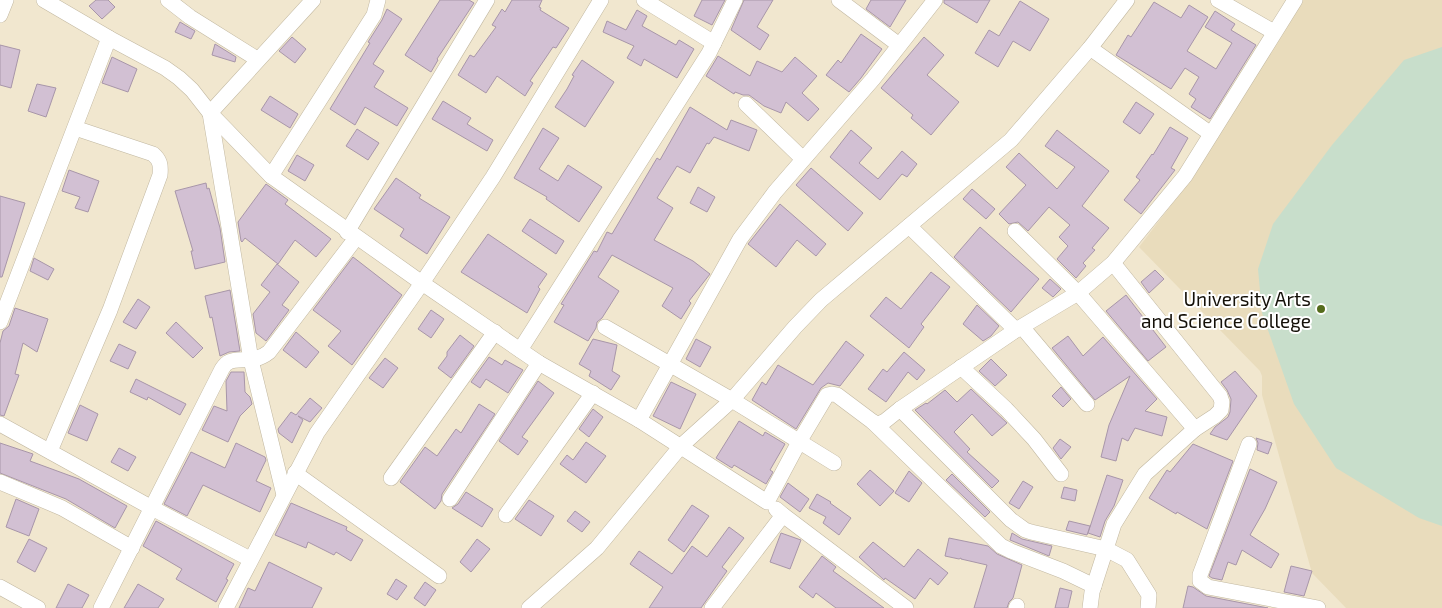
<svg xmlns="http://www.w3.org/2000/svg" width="1442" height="608" viewBox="0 0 1442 608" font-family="'Exo 2',sans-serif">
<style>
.built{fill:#e9dcbc}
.grass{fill:#c8decb}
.building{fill:#d2c0d3;stroke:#a896a9}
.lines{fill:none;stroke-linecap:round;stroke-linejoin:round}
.minor-casing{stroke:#c2b8a1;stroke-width:16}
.minor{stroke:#fff;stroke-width:15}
.poi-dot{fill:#556c1c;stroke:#fff;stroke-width:2}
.labels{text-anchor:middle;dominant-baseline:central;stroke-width:4;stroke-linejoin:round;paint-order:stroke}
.poi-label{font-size:19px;fill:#141008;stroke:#fff;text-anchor:end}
</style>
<rect width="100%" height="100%" fill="#f1e7cf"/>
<polygon class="built" points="1302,0 1442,0 1442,608 1346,608 1312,573 1262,395 1262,376 1260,371 1139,247 1182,191"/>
<polygon class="grass" points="1442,47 1442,526 1419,518 1336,468 1294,404 1262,313 1258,269 1273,224 1332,145 1404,60"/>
<g class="building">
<polygon points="96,0 108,0 115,7 102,19 89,6"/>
<polygon points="440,0 469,0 474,3 437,59 438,60 431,72 405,55"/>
<polygon points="512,0 542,0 539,7 541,8 540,10 569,28 556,48 553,47 530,81 533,83 525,96 497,76 486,93 458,75 470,55 474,57 496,27 492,25 502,9 505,12"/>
<polygon points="702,0 725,0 712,25 694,16"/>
<polygon points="744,0 773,0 757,27 769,35 760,50 731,30"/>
<polygon points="871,0 906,0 890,27 866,9"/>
<polygon points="944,0 990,0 977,23 944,3"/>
<polygon points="1020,1 1049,19 1030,51 1013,41 998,67 975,53 989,30 999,36"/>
<polygon points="1154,2 1181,18 1189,5 1208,17 1187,51 1216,69 1232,43 1205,27 1215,11 1235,24 1231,30 1256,45 1210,119 1191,107 1196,99 1189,94 1199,77 1185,68 1171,89 1116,55 1128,35 1131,37"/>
<polygon points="387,9 402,19 373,64 384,71 374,87 408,108 397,126 365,107 355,125 330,109 370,43 368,42 382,20"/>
<polygon points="637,10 647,16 642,26 676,45 679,40 694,49 677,78 644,59 641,66 627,58 634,46 603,32 607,21 626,30"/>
<polygon points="180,22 195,31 191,39 175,32"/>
<polygon points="861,34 882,49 861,78 849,92 826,75 838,60 841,63"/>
<polygon points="292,37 306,49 295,63 279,51"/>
<polygon points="924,37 944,55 927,75 959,102 931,135 911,118 913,115 881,88"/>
<polygon points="215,44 236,57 235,62 212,55"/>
<polygon points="0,45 20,50 11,88 0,85"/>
<polygon points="718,56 750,76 757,61 782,72 795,57 817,76 802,93 819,109 808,121 786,102 781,113 764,106 749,95 743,95 735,92 734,94 706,76"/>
<polygon points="112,57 137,69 128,92 102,83"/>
<polygon points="582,60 614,82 585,127 555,107 567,89 574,76 572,75"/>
<polygon points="37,84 56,88 46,117 28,111"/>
<polygon points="270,96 298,114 290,128 261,110"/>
<polygon points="443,101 471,118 467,124 493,140 487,151 432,119"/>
<polygon points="1136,102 1154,114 1140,134 1123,122"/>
<polygon points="690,107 727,130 731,120 757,130 749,151 714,137 709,144 707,143 690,173 677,166 657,198 673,208 654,240 693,261 710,274 689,301 691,303 681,319 662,306 673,288 612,255 598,277 619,291 602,318 597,322 596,328 588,341 554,322 564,305 561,304 594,251 597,252 607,232 612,234 657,158 660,160"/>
<polygon points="1170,127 1188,138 1171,168 1175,170 1141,214 1124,200 1140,180 1136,177 1152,154 1153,155"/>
<polygon points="543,128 559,138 539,169 558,181 568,165 602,187 579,222 546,199 547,197 514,178"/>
<polygon points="357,129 379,143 368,160 346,146"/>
<polygon points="851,130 872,148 859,163 878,179 902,151 917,164 907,177 902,174 880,200 830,157"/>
<polygon points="1057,130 1109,171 1082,206 1109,228 1092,248 1095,250 1083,263 1086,266 1076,278 1057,259 1068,246 1059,237 1070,225 1049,207 1028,231 1018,222 1009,224 999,214 1026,185 1006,167 1019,153 1057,189 1075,167 1045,146"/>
<polygon points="297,155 314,165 305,181 288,171"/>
<polygon points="811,168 863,213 848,231 796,185"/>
<polygon points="69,170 99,181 88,212 75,208 80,197 62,191"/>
<polygon points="396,178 421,195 419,198 450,217 427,254 400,236 404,229 374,209"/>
<polygon points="206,183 207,189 209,188 220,228 225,262 195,269 191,251 193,251 175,191"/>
<polygon points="266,184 288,200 285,204 331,239 316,257 295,240 278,264 245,238 242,242 241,241 238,222"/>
<polygon points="698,187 715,197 707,212 690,203"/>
<polygon points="972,189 995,209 986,219 963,199"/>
<polygon points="0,196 25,203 2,277 0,277"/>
<polygon points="780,204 826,244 816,256 797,240 776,267 748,244"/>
<polygon points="530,219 564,241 556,254 522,231"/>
<polygon points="980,227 1039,279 1011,312 954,257"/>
<polygon points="488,234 547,274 538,287 540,289 527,313 461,272"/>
<polygon points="353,257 402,295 352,365 328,346 341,331 313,310"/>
<polygon points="34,258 54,269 48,280 30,271"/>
<polygon points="277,264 299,282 282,305 289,310 266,341 256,333 253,314 270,292 261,285"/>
<polygon points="1155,270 1164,279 1149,293 1141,282"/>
<polygon points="931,272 950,287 921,324 924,327 909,348 870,316 886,297 901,309"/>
<polygon points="1050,279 1061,289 1053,297 1042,288"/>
<polygon points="230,290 240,351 229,352 220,356 212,317 210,318 205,296"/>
<polygon points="1126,295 1166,347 1148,361 1106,311"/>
<polygon points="138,299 150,307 136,329 123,322"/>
<polygon points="977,305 999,326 991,336 983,341 963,324"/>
<polygon points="15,308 48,319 37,352 23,343 15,374 19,375 4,416 0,415 0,343 3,331 9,326"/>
<polygon points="431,310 444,319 431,338 418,329"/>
<polygon points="176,322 203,348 193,358 166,333"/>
<polygon points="296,332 319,352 306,368 283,350"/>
<polygon points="460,335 474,346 451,378 438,368 447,356 447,352"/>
<polygon points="1068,336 1083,356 1103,337 1157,399 1145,411 1167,417 1162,436 1135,428 1128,441 1122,438 1116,461 1101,457 1109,425 1130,376 1095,400 1052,348"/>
<polygon points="593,339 617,345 612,371 620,376 611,390 589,376 591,371 579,364"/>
<polygon points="696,339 711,347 700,367 686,359"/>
<polygon points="846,341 864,355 840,386 828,383 821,388 796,429 752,400 762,382 766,385 778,365 813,385"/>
<polygon points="119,344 136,352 128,369 110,361"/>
<polygon points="904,352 925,370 917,380 908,372 886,402 868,389 883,369 887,372"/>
<polygon points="489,357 502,365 505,360 523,370 508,393 486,379 480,388 471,382"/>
<polygon points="385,358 398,368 383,388 369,378"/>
<polygon points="991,359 1007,375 995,386 979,371"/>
<polygon points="1235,371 1257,396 1227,440 1210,434 1215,427 1228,417 1230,412 1231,399 1227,390 1221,382"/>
<polygon points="231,372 244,372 245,392 250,397 252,404 240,416 228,442 202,430 214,406 227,411 226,381"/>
<polygon points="136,379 186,404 180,415 148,397 147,400 130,392"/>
<polygon points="538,381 554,393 522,437 528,441 518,455 499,441"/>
<polygon points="671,382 696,394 680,429 653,416"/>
<polygon points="1061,387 1071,399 1063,407 1052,396"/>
<polygon points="971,389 1007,423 992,436 972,414 954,432 970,449 967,452 999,481 992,488 915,410 926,403 927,404 945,390 957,402"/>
<polygon points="310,398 322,408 310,422 298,416 303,420 292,443 279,433 278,429 291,412 296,415"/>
<polygon points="479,404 495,414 442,494 441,501 435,509 400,482 425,447 437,456 456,429 461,433"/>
<polygon points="80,405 98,414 87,441 68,433"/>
<polygon points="593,409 603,417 589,437 579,429"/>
<polygon points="739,421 763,436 765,432 785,444 770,470 773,472 766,484 734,465 732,468 716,458"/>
<polygon points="1256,438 1272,443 1268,454 1257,450 1258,443"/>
<polygon points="1060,439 1071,447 1061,459 1053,448"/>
<polygon points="586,442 606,456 586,483 560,464 567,455 573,460"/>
<polygon points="0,443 33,454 30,461 79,479 127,506 115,528 66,499 0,473"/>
<polygon points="236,443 265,457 266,460 256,481 271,488 260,512 203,485 187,516 164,504 191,452 225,468"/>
<polygon points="1193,444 1233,461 1207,529 1177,512 1176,514 1149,498 1167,470 1170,472"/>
<polygon points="119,448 136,457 128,471 111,462"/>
<polygon points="1250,469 1277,482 1265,509 1250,535 1279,554 1271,568 1242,550 1236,565 1228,562 1222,580 1212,578 1209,576"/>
<polygon points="870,470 894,491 880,506 857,484"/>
<polygon points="909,471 922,483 909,502 895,493"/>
<polygon points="952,474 990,512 985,517 946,480"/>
<polygon points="1107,475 1123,480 1114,506 1105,521 1100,537 1088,533"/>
<polygon points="1023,481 1033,487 1019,509 1009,503"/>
<polygon points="788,483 809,499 800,512 780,497"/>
<polygon points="1064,487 1077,490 1075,501 1061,498"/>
<polygon points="466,492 493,509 482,527 452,508 458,504"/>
<polygon points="817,494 831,502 830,503 851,518 839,535 823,523 826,517 809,508"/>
<polygon points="16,499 39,509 29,536 6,527"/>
<polygon points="529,500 554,516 541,536 515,519"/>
<polygon points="291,503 347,527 346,530 363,540 351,561 336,552 334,555 308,542 306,548 275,535"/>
<polygon points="692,505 709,516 684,552 668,540"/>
<polygon points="575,511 590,522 582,532 567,521"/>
<polygon points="156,521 234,564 226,579 228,580 216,602 176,579 182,569 143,546"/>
<polygon points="1069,521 1090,526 1087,535 1066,530"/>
<polygon points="729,527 744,538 722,567 727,571 701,608 649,608 663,587 630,564 639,551 672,574 692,546 707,557"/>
<polygon points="781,533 801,540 790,569 770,562"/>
<polygon points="1012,533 1022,539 1052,546 1049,556 1010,540"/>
<polygon points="949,538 988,546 997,554 1022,565 1013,598 1009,602 1007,608 974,608 987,565 961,559 961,558 959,559 945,556"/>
<polygon points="29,539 47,548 35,572 17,562"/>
<polygon points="477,539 490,549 471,572 460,562"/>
<polygon points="873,542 904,567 918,549 948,573 938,585 930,578 915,599 885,578 884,580 859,557"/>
<polygon points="822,556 836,567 833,571 884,608 836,608 816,593 813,598 799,587"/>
<polygon points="269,562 322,588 312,608 239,608 248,588 255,591"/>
<polygon points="1291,566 1312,571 1304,596 1284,592"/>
<polygon points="396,579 407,586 397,600 387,594"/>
<polygon points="425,582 436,590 425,606 414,598"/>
<polygon points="68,584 89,595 82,608 56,608"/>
<polygon points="138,584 164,599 158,608 124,608"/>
<polygon points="1188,586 1193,587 1206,596 1268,608 1183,608"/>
<polygon points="1060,588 1072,591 1068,608 1055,608"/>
</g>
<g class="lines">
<g class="minor-casing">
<g id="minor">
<polyline points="44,0 109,38 165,68 179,78 192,90 210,113 271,176 422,283 539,363 639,420 767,502 799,442 827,395 832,394 837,395 873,422 879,424 885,421 900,409 1016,330 1078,293 1113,263 1185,176 1295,0"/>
<polyline points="168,0 190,17 257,59"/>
<polyline points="644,0 714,43"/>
<polyline points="839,0 899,45"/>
<polyline points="1218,0 1274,32"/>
<polyline points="0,15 6,0"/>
<polyline points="1090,48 1211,134"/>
<polyline points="746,104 803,159"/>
<polyline points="271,176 374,15 378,0"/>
<polyline points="909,226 1016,330"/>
<polyline points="1015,231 1078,293 1195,429"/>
<polyline points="347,232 487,0"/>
<polyline points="0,322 109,38"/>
<polyline points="605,327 732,400 834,463"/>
<polyline points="1022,327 1087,404"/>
<polyline points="520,350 709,53 735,0"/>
<polyline points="961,367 1006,409 1034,439 1061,474"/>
<polyline points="900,409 1011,520 1025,530 1031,532 1106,549 1127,560 1149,595 1148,608"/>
<polyline points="639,420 740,239 775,192 873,79 935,0"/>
<polyline points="873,422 1001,546 1011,551 1063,571 1094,586"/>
<polyline points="0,424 152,508 250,559"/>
<polyline points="1249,444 1200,575 1200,581 1208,587 1318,608"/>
<path d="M50 451 110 310 160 175C161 165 160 160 153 154L75 128"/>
<polyline points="295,473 439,576"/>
<polyline points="391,478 495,332"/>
<polyline points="0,482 62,508 132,548"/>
<polyline points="284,495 251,360 210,113 313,0"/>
<polyline points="450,499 539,363"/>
<polyline points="506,515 593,393"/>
<polyline points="783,515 906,608"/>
<polyline points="0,587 38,608"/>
<path d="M101 608 222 369C222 369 226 363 227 363 237 356 253 365 269 352L356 238"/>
<polyline points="226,608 317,433 422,283 493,177 601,0"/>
<polyline points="529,608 597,548 681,446 732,400 795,327 821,300 1011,140 1090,48 1127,0"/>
<polyline points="712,608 783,515 776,509"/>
<polyline points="1016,608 1017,606"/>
<polyline points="1090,608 1092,592 1114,524 1145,474 1195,429 1215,416 1221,410 1222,402 1220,396 1113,263"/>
</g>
</g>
<use href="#minor" class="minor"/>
</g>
<circle class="poi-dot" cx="1321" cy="309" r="5"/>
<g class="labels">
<g class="poi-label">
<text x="1311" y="298">University Arts<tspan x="1311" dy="22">and Science College</tspan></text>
</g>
</g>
</svg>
